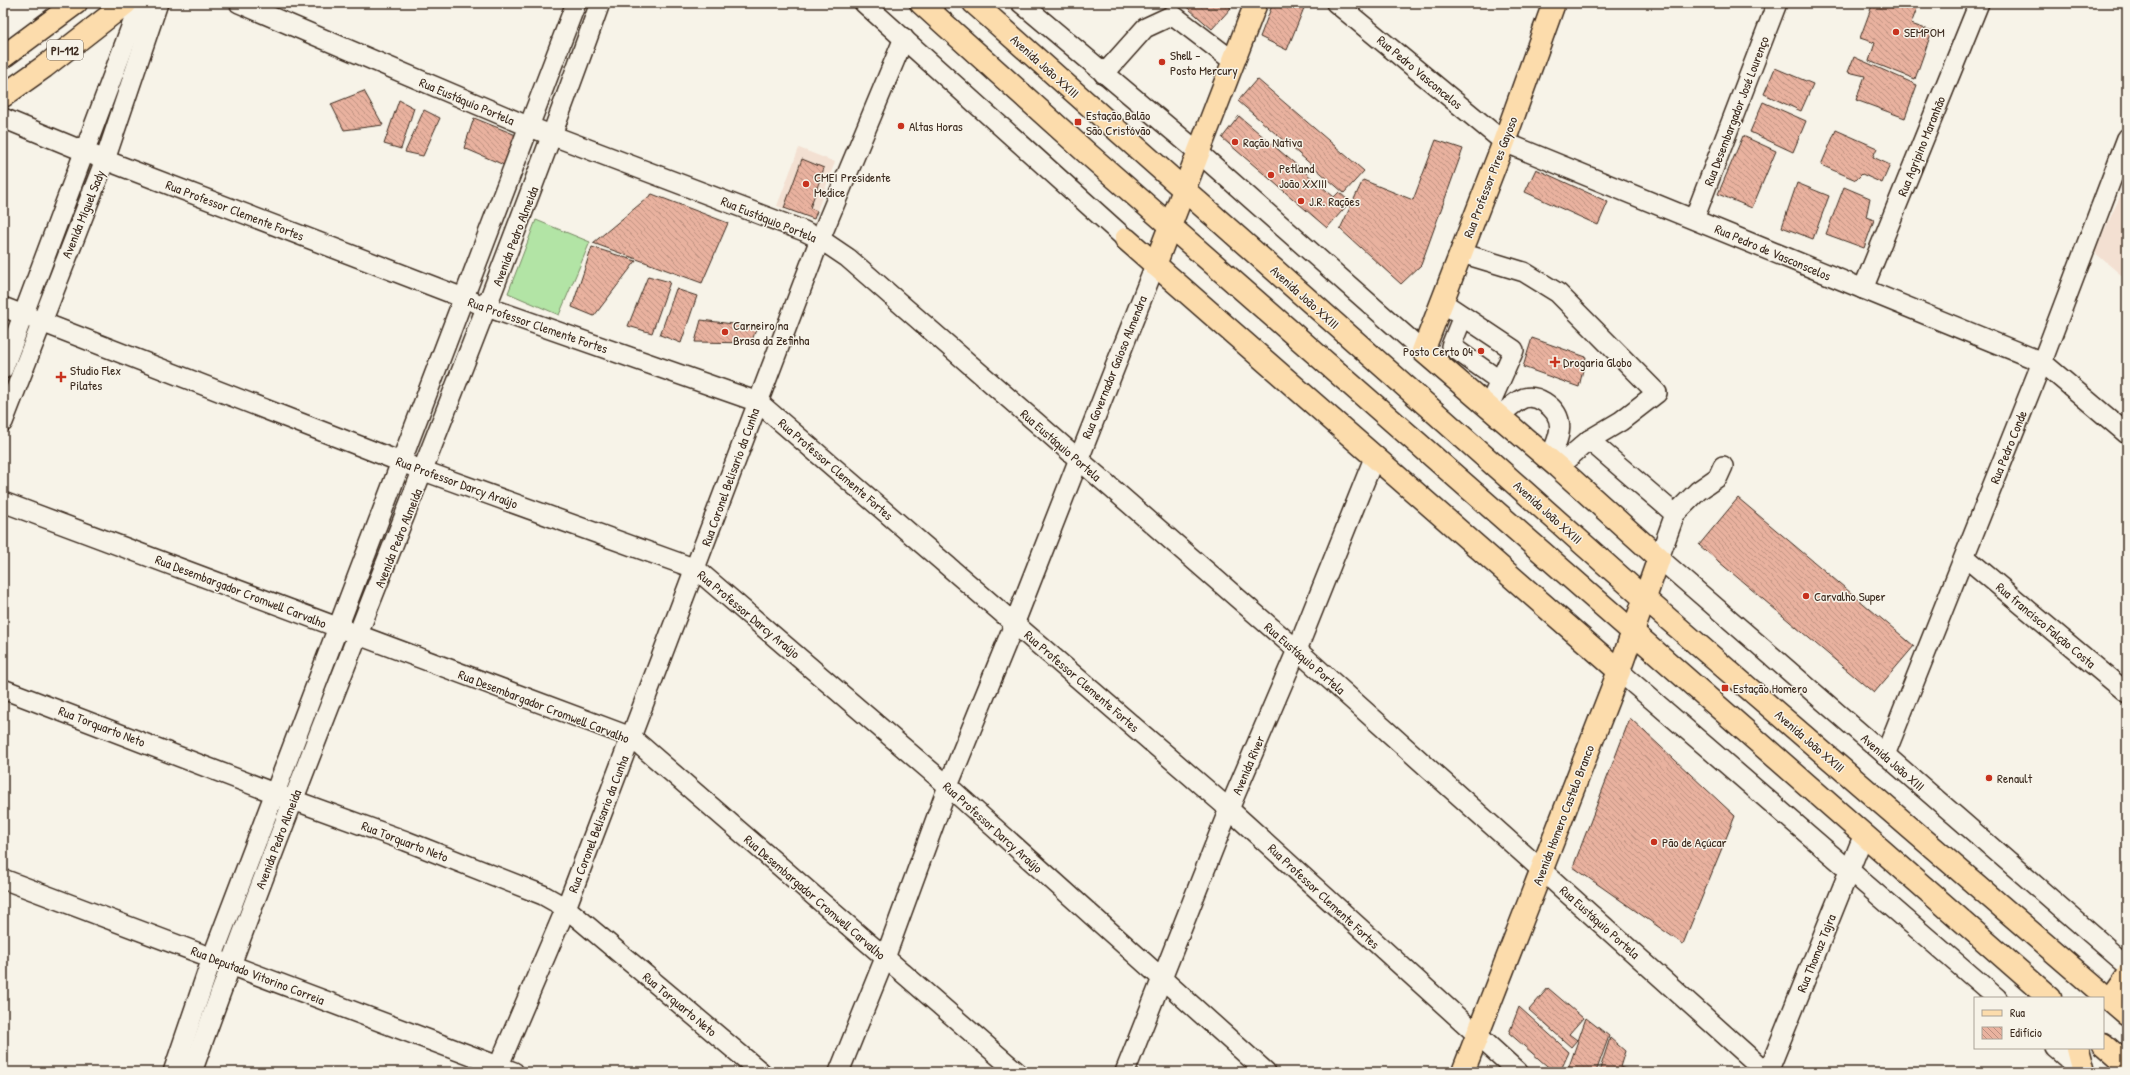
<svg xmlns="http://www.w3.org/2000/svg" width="2130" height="1075" viewBox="0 0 2130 1075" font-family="'Patrick Hand',sans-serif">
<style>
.built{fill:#f3e0d2}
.grass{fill:#b2e4a5;stroke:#768762}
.building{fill:url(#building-back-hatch);stroke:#3b2a1e}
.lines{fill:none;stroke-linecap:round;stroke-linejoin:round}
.minor-casing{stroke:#3b2a1e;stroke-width:22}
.major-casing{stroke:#3b2a1e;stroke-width:25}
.minor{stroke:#f7f3e8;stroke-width:19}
.major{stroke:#fcdcac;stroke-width:22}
.poi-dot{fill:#c8321e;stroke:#f7f3e8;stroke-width:1.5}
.labels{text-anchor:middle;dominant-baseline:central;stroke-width:3;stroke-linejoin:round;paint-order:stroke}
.shield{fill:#f7f3e8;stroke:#73665b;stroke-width:1}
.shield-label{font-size:12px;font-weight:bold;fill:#3b2a1e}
.poi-label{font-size:13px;fill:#3b2a1e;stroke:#f7f3e8;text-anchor:start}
.street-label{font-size:13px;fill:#3b2a1e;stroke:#f7f3e8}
</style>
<defs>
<pattern id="building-back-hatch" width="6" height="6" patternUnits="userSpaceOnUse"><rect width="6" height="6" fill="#e9b29f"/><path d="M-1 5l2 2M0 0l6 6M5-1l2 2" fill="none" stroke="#be9181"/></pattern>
</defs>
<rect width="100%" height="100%" fill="#f7f3e8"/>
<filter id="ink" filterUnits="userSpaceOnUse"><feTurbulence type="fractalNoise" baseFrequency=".025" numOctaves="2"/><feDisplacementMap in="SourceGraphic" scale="8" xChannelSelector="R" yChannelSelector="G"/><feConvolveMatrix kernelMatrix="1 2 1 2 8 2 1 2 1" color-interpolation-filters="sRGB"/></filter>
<g filter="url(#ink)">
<g class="built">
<polygon points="799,148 835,162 814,219 777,206"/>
<polygon points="2127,182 2127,280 2094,252"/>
</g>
<polygon class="grass" points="536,220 590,242 559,315 508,293"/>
<g class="building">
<polygon points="1182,3 1225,3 1231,8 1212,29"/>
<polygon points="1273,3 1306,3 1287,50 1260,37"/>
<polygon points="1873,3 1889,7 1890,3 1919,3 1911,24 1932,31 1915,79 1869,61 1875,43 1860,38"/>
<polygon points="1854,57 1917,85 1905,118 1856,100 1865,76 1848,72"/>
<polygon points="1775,68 1813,84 1801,111 1764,94"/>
<polygon points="1257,79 1364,171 1344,193 1238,101"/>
<polygon points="364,91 383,125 344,130 331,104"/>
<polygon points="399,100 414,108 401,149 384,144"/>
<polygon points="1763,102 1806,121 1793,152 1750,132"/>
<polygon points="424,110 440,118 423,156 405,152"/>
<polygon points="1239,116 1334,197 1339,192 1350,202 1327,228 1222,138"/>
<polygon points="474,118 516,135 504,165 464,148"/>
<polygon points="1836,130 1877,148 1873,157 1890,165 1882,183 1862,174 1856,180 1821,165"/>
<polygon points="1743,136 1776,151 1752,208 1718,194"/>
<polygon points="1436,140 1463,149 1421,265 1401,284 1340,229 1363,180 1413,200"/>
<polygon points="802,159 824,168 810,208 817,211 814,219 784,208"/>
<polygon points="1536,169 1608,202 1598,225 1525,192"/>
<polygon points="1797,183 1829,196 1813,239 1782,227"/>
<polygon points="1844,187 1870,198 1866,217 1874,220 1864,248 1826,234"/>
<polygon points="652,194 728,223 702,283 593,243"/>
<polygon points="592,247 636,261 594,316 572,307"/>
<polygon points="648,276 670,282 652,333 628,326"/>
<polygon points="676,289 697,296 681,343 660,335"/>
<polygon points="701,320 757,327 751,343 695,342"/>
<polygon points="1532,338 1586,357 1579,387 1523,367"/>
<polygon points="1738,498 1914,646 1874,693 1699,545"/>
<polygon points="1630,718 1735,816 1683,944 1573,867"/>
<polygon points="1548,988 1583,1018 1569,1034 1577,1040 1571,1047 1529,1010"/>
<polygon points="1519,1007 1569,1052 1560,1072 1554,1072 1509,1033"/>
<polygon points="1586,1018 1609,1036 1596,1072 1567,1072"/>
<polygon points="1610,1038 1625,1051 1620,1067 1634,1072 1599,1072"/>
</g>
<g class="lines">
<g class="minor-casing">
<g id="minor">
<polyline points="239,3 530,127 804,231 820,239 848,258 1297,650 1766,1072"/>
<polyline points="864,3 1126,239"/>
<polyline points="1021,3 1198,152 1423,351"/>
<polyline points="1336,3 1504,142 2042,362 2127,434"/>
<polyline points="1104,74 1145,28 1173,15 1233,61"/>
<polyline points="3,118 105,160 487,307 758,402 1229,809 1518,1072"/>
<polyline points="1694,219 1777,3"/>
<polyline points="1461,253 1524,272 1558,293 1657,393 1621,421 1589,440"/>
<polyline points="1863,289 1979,3"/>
<polyline points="1442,302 1514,350 1488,408"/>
<polyline points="3,307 424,471 696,569 948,786 1266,1072"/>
<polyline points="1463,316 1451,346 1500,381"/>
<polyline points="3,369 140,3"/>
<path d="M1498 417C1506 411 1515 401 1524 398 1531 396 1538 398 1544 402 1569 418 1559 438 1549 460"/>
<polyline points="3,422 105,160 158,3"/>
<polyline points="1723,466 1718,477 1698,491 1675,514 1659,558 2127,965"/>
<polyline points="1558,467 1589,440 1675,514"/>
<polyline points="3,502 631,737 1017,1072"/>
<polyline points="1965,557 2127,693"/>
<polyline points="1619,671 1997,998"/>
<polyline points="3,689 274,793 406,841 543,895 566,908 761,1072"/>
<polyline points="1885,755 2042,362 2127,138"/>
<polyline points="3,879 514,1072"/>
<polyline points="2056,1048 2084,1072"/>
<polyline points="173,1072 212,958 576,3"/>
<path d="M192 1072C320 713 472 362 600 3"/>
<polyline points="496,1072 566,908 820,239 904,38"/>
<polyline points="839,1072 885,958 948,786 1015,622 1155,265"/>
<polyline points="1125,1072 1229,809 1297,650 1374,458"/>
<polyline points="1768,1072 1864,834"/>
</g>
</g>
<g class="major-casing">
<g id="major">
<polyline points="921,3 1087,153 2050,998"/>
<polyline points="974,3 1645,599 2127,1015"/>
<polyline points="3,57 76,3"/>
<polyline points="3,96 44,67 126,3"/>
<polyline points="1126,239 1619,671"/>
<polyline points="1155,265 1256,3"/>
<polyline points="2110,1000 2127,976"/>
<polyline points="2103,1044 2127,1065"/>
<polyline points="2077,1048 2083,1071"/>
<polyline points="1463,1072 1619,671 1659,558 1558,467 1423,351 1504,142 1554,3"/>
</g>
</g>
<use href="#minor" class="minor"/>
<use href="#major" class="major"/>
</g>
</g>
<g class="poi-dot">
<circle cx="1896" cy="32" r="4"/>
<circle cx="1162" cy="62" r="4"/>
<rect x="1074" y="118" width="8" height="8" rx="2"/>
<circle cx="901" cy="126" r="4"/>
<circle cx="1235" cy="142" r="4"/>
<circle cx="1271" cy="175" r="4"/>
<circle cx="806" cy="184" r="4"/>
<circle cx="1301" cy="201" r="4"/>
<circle cx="725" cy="332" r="4"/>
<circle cx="1481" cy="351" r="4"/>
<path d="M1553 356h4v4h4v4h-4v4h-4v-4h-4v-4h4z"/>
<path d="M59 371h4v4h4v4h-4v4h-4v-4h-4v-4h4z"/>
<circle cx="1806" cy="596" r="4"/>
<rect x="1721" y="684" width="8" height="8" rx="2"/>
<circle cx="1989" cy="778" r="4"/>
<circle cx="1654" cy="842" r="4"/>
</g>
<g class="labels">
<rect class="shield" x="47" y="40" width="36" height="20" rx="3"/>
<g class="shield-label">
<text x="65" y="50">PI-112</text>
</g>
<g class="poi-label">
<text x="1904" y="32">SEMPOM</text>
<text x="1170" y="55">Shell -<tspan x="1170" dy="15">Posto Mercury</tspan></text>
<text x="1086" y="115">Estação Balão<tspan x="1086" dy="15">São Cristóvão</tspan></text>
<text x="909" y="126">Altas Horas</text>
<text x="1243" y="142">Ração Nativa</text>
<text x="1279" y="168">Petland<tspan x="1279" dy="15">João XXIII</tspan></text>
<text x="814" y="177">CMEI Presidente<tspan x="814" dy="15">Medice</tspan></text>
<text x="1309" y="201">J.R. Rações</text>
<text x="733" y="325">Carneiro na<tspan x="733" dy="15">Brasa da Zefinha</tspan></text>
<text x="1473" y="351" text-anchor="end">Posto Certo 04</text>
<text x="1563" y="362">Drogaria Globo</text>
<text x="70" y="370">Studio Flex<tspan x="70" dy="15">Pilates</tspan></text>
<text x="1814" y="596">Carvalho Super</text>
<text x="1733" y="688">Estação Homero</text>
<text x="1997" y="778">Renault</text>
<text x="1662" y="842">Pão de Açúcar</text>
</g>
<g class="street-label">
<text transform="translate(1045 66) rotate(42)">Avenida João XXIII</text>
<text transform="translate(1420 72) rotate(40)">Rua Pedro Vasconcelos</text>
<text transform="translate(467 101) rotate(23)">Rua Eustáquio Portela</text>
<text transform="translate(1736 111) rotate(-69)">Rua Desembargador José Lourenço</text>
<text transform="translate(1921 146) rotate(-68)">Rua Agripino Maranhão</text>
<text transform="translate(1490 177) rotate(-69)">Rua Professor Pires Gayoso</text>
<text transform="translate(235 210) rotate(21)">Rua Professor Clemente Fortes</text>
<text transform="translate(83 214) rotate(-68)">Avenida Miguel Sady</text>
<text transform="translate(769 219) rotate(22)">Rua Eustáquio Portela</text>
<text transform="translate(515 236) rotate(-69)">Avenida Pedro Almeida</text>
<text transform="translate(1773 252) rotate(23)">Rua Pedro de Vasconscelos</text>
<text transform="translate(1305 297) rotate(42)">Avenida João XXIII</text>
<text transform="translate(538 325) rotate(19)">Rua Professor Clemente Fortes</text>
<text transform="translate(1114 367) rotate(-68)">Rua Governador Gaioso Almendra</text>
<text transform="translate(1061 445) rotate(41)">Rua Eustáquio Portela</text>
<text transform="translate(2008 447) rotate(-68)">Rua Pedro Conde</text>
<text transform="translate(836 469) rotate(41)">Rua Professor Clemente Fortes</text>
<text transform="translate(730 477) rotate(-70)">Rua Coronel Belisario da Cunha</text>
<text transform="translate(457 482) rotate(20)">Rua Professor Darcy Araújo</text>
<text transform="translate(1548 512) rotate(42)">Avenida João XXIII</text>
<text transform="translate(398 538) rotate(-68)">Avenida Pedro Almeida</text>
<text transform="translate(241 591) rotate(21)">Rua Desembargador Cromwell Carvalho</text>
<text transform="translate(749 614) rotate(40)">Rua Professor Darcy Araújo</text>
<text transform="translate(2046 625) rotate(40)">Rua francisco Falção Costa</text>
<text transform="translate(1305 658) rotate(41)">Rua Eustáquio Portela</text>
<text transform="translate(1082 681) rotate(41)">Rua Professor Clemente Fortes</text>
<text transform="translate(544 706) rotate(21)">Rua Desembargador Cromwell Carvalho</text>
<text transform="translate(102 726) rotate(21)">Rua Torquarto Neto</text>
<text transform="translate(1810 741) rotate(41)">Avenida João XXIII</text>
<text transform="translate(1893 762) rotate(41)">Avenida João XIII</text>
<text transform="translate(1248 765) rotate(-67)">Avenida River</text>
<text transform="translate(1563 815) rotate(-69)">Avenida Homero Castelo Branco</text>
<text transform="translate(598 824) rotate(-69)">Rua Coronel Belisario da Cunha</text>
<text transform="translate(993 827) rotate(42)">Rua Professor Darcy Araújo</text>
<text transform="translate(278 839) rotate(-69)">Avenida Pedro Almeida</text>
<text transform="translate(405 841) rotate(21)">Rua Torquarto Neto</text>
<text transform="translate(1324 896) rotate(43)">Rua Professor Clemente Fortes</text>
<text transform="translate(815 897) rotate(41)">Rua Desembargador Cromwell Carvalho</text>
<text transform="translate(1600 922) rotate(42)">Rua Eustáquio Portela</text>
<text transform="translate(1816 953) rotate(-68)">Rua Thomaz Tajra</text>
<text transform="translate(258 975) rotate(21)">Rua Deputado Vitorino Correia</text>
<text transform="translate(680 1004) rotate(40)">Rua Torquarto Neto</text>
</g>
</g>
<rect width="2130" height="1075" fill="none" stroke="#f7f3e8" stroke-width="16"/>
<rect x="8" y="8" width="2114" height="1059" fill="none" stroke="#3b2a1e" stroke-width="1.5" filter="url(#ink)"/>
<rect x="1974" y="997" width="130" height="52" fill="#f7f3e8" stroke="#aca397"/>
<rect x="1982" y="1010" width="20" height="6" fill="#fcdcac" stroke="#aca397"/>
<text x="2010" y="1017" font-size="12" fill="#3b2a1e">Rua</text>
<rect x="1982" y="1027" width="20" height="12" fill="url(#building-back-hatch)" stroke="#aca397"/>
<text x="2010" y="1037" font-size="12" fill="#3b2a1e">Edifício</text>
</svg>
